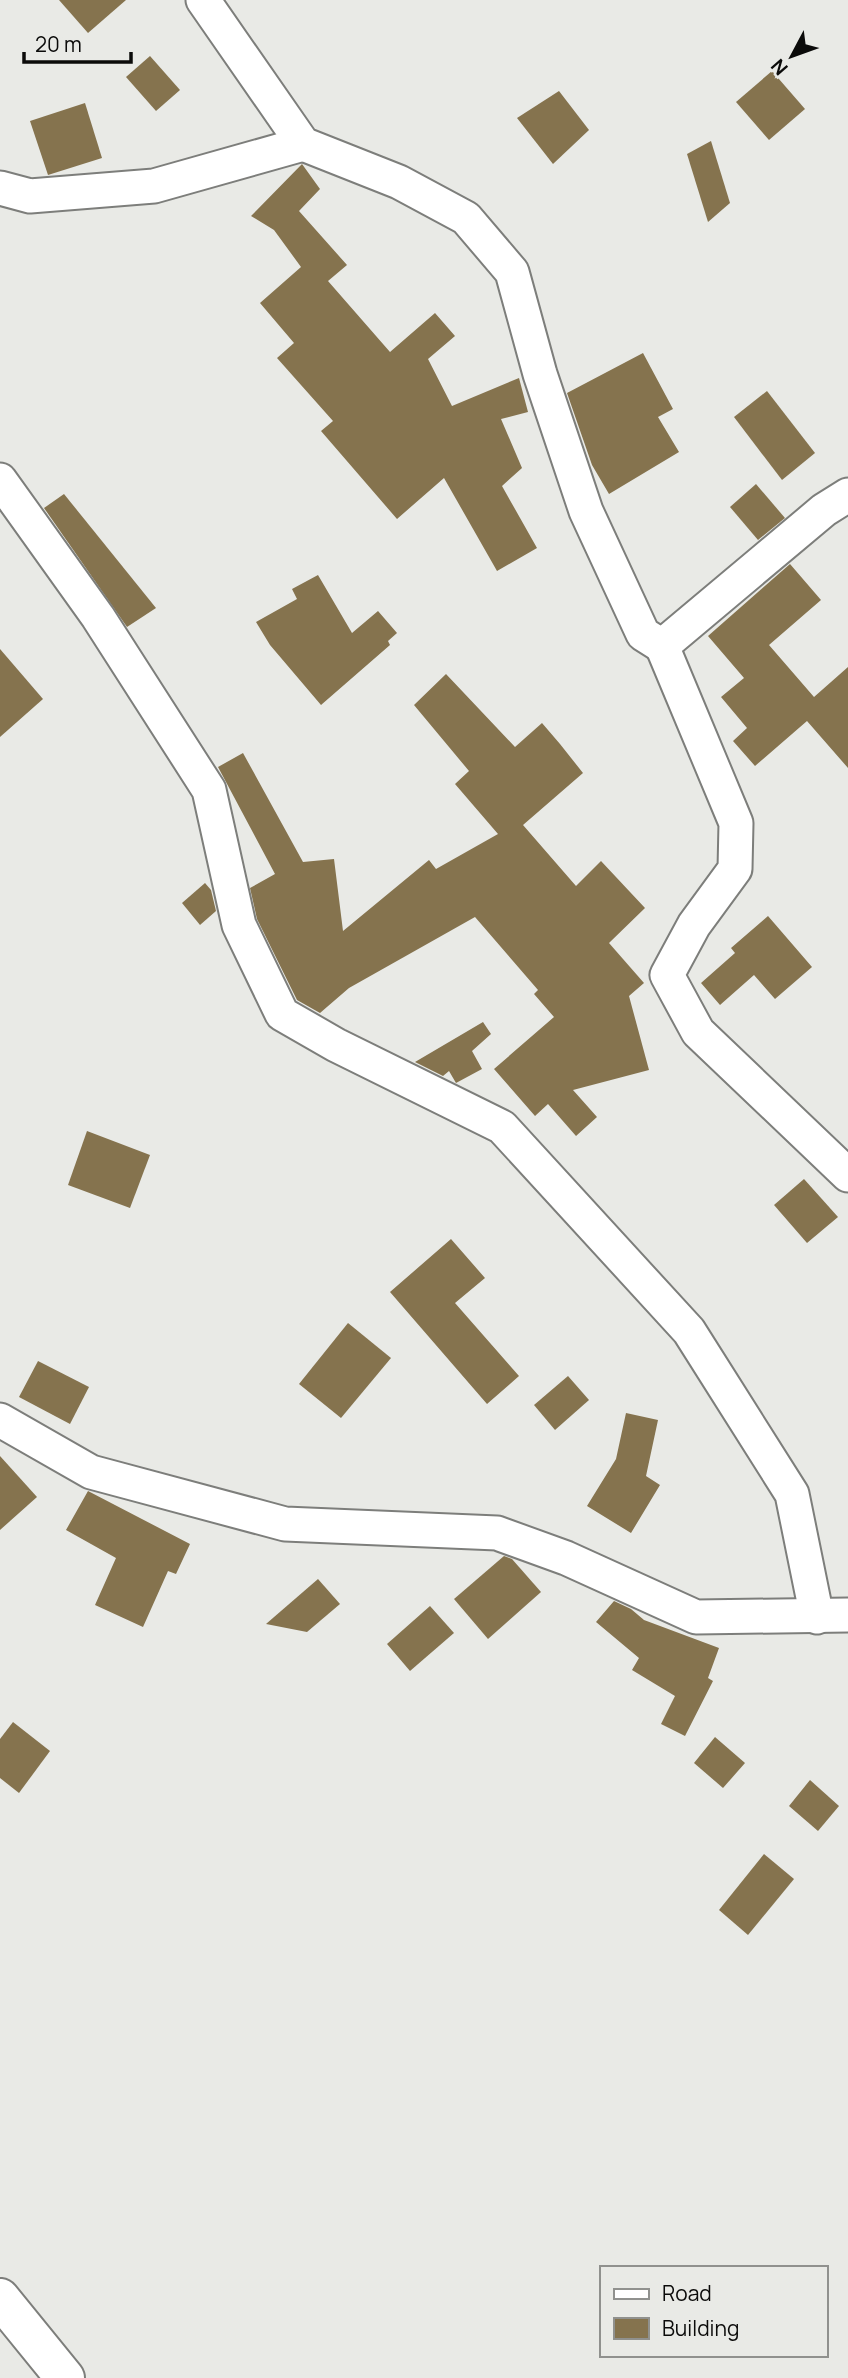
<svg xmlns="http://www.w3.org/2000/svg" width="848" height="2378" viewBox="0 0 848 2378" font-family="Manrope,sans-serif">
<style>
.building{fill:#85734e}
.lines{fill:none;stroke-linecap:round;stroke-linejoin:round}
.street-casing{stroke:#7d7e7b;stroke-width:37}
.secondary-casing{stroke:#7d7e7b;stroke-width:42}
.street{stroke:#fff;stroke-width:33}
.secondary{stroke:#fff;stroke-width:38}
</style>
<rect width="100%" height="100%" fill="#e9eae6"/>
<g class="building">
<polygon points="59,0 126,0 88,33"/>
<polygon points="150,56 180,90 156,111 126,77"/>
<polygon points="772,71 805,109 769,140 736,102"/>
<polygon points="559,91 589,130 553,164 517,118"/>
<polygon points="85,103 102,158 48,175 30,121"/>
<polygon points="711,141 730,203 708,222 687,154"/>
<polygon points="302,164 320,189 299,211 347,265 328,281 390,352 435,313 455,336 428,359 452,406 519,378 528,412 501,419 522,468 502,486 537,548 497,571 444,478 397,519 321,431 333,421 277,358 294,343 260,303 301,267 274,230 251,216"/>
<polygon points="643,353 673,409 658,417 679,452 609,494 592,465 567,393"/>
<polygon points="767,391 815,453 782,480 734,417"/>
<polygon points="756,484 785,518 758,540 730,507"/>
<polygon points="64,494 156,608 127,627 44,508"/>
<polygon points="790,564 821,600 769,645 814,697 848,667 848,768 807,721 755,766 733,741 747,728 721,697 744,678 708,636"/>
<polygon points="318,575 352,633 378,611 397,633 388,641 390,645 321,705 270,645 256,622 297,599 292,589"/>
<polygon points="0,649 43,699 0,737"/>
<polygon points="446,674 515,747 542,723 560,744 583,773 523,825 576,886 601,861 645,908 609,943 644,983 629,996 649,1070 573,1090 597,1117 576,1136 548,1104 535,1116 494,1069 554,1017 534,994 538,990 475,917 349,988 320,1013 297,1000 257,919 250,888 275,874 218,767 243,753 303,862 334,859 343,931 429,860 436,869 498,834 455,784 469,771 414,705"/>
<polygon points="205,883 211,890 216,911 200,925 182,903"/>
<polygon points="768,916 812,967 775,999 754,975 720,1005 701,983 735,953 731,948"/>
<polygon points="483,1022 491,1034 472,1051 482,1069 456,1083 449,1071 443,1076 415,1062"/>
<polygon points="87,1131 150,1155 130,1208 68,1185"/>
<polygon points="804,1179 838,1217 807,1243 774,1205"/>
<polygon points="451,1239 485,1278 455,1303 519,1376 487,1404 390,1292"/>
<polygon points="348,1323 391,1358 341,1418 299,1384"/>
<polygon points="38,1361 89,1387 70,1424 19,1397"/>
<polygon points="568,1376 589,1400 555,1430 534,1405"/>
<polygon points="626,1413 658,1420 646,1476 660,1485 631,1533 587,1506 616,1459"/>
<polygon points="0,1456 37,1497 0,1530"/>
<polygon points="88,1491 190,1544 176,1574 168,1571 143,1627 95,1605 116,1558 66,1530"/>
<polygon points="504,1556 512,1559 541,1592 488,1639 454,1599"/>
<polygon points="318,1579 340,1604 307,1632 266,1624"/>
<polygon points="614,1601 631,1609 644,1620 719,1648 708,1678 713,1681 685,1736 661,1724 675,1696 632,1670 639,1658 596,1622"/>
<polygon points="430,1606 454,1633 410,1671 387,1644"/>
<polygon points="13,1722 50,1751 19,1793 0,1778 0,1739"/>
<polygon points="715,1737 745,1763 723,1788 694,1763"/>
<polygon points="810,1780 839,1806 818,1831 789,1806"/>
<polygon points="764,1854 794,1879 748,1935 719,1910"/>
</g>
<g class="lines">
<g class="street-casing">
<g id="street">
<polyline points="203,0 303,144 399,182 466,218 512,272 540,374 586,511 643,634 662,646 824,510 848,495"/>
<polyline points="0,188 30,196 154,186 303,144"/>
<polyline points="0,480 98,617 209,790 239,925 282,1014 336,1045 502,1127 689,1331 792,1494 817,1617"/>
<polyline points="662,646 736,823 735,869 694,925 667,975 698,1032 848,1175"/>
<polyline points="0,1420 91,1472 285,1524 497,1533 566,1558 696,1617 848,1615"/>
</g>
</g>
<g class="secondary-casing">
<polyline id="secondary" points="0,2298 65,2378"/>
</g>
<use href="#street" class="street"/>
<use href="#secondary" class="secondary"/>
</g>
<rect x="600" y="2266" width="228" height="91" fill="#e9eae6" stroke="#90918e" stroke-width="2"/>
<rect x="614" y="2289" width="35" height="10" fill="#ffffff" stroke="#90918e" stroke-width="2"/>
<text x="662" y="2301" font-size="21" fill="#0b0b0a">Road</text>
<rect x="614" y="2318" width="35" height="21" fill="#85734e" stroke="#90918e" stroke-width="2"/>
<text x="662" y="2336" font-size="21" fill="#0b0b0a">Building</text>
<g transform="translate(792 56) rotate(229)" stroke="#e9eae6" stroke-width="5" paint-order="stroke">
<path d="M0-5L12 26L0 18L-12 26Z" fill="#0b0b0a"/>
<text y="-10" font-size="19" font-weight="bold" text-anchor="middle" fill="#0b0b0a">N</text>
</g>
<path d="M24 52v10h107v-10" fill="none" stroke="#0b0b0a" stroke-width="3.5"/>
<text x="35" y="52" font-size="21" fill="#0b0b0a" stroke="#e9eae6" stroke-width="5" paint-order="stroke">20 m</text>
</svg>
